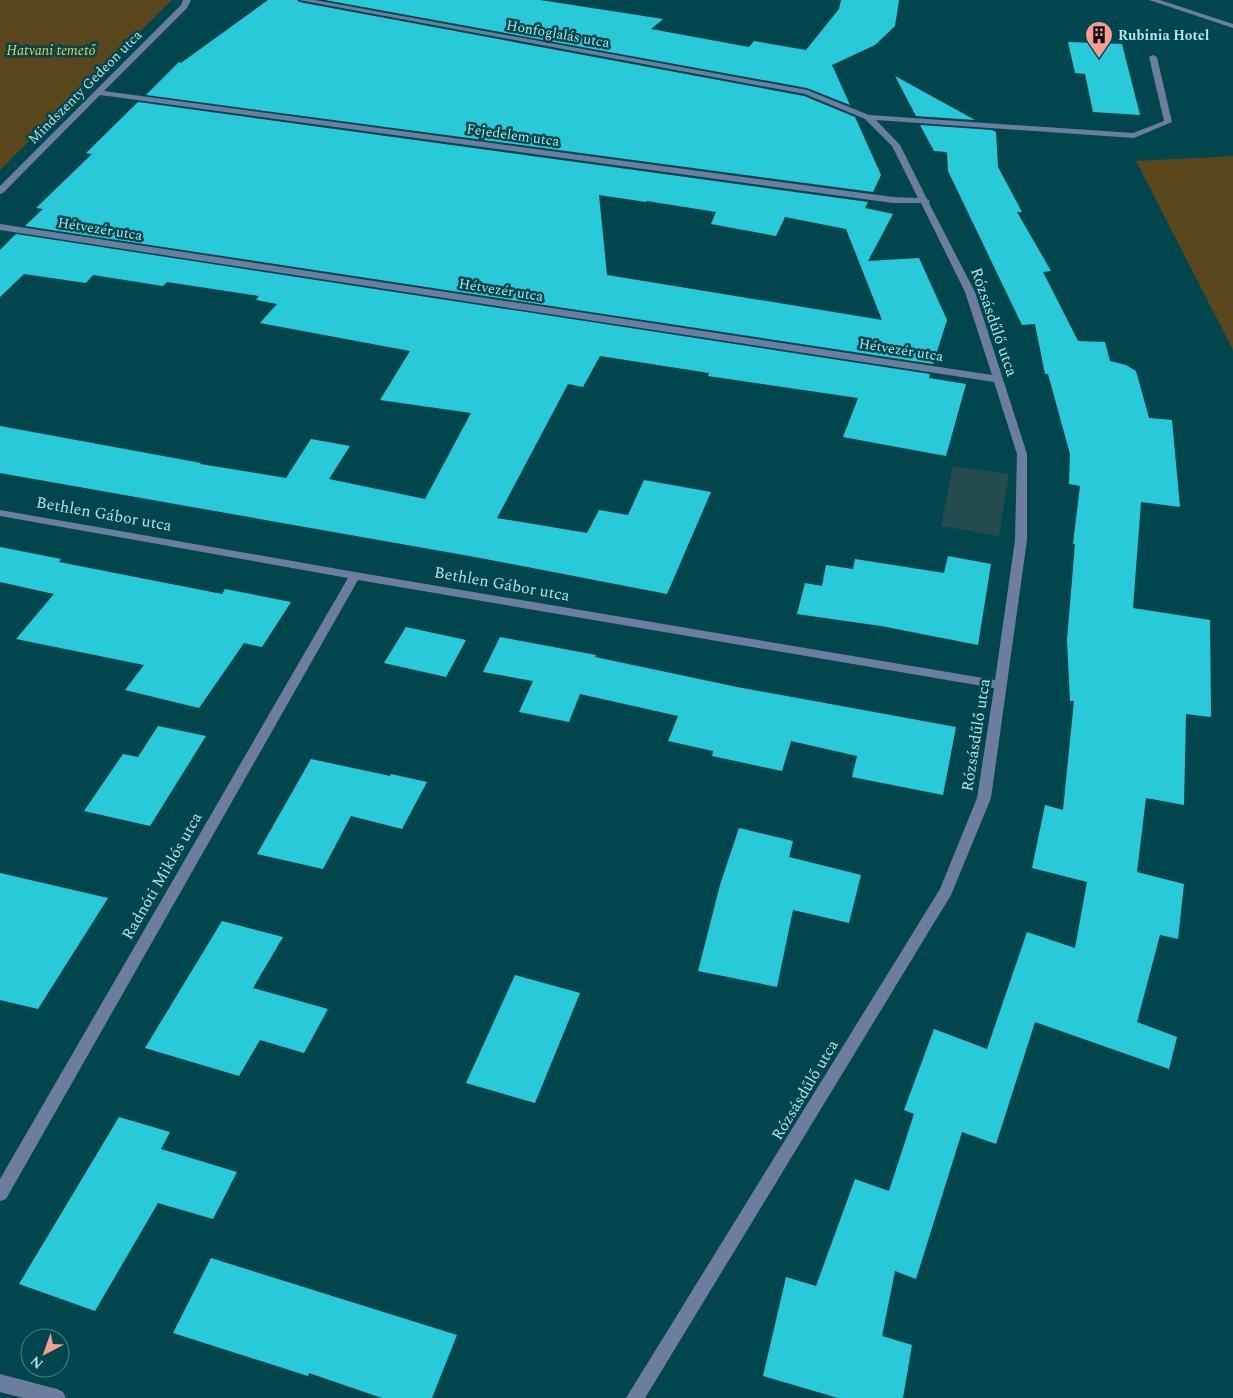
<svg xmlns="http://www.w3.org/2000/svg" width="1233" height="1398" viewBox="0 0 1233 1398" font-family="Spectral,serif">
<style>
.built{fill:#244c50}
.green{fill:#59461c}
.building{fill:#28c9d9;fill-rule:evenodd}
.lines{fill:none;stroke-linecap:round;stroke-linejoin:round}
.minor{fill:#6d7da0;fill-rule:evenodd}
.labels{text-anchor:middle;dominant-baseline:central;stroke-width:5;stroke-linejoin:round;paint-order:stroke}
.far-street-label{font-size:14px;fill:#b2e4ea;stroke:#00464c}
.far-poi-label{font-size:14px;font-weight:bold;fill:#b2e4ea;stroke:#00464c;text-anchor:start}
.far-park-label{font-size:14px;font-style:italic;fill:#ffc844;stroke:#00464c}
.street-label{font-size:16px;fill:#b2e4ea;stroke:#00464c}
</style>
<rect width="100%" height="100%" fill="#00464c"/>
<!-- built -->
<path class="built" d="M953,466L1009,474L999,536L941,526Z"/>
<!-- green -->
<path class="green" d="M0,0H172L0,170Z
M1233,156V350L1136,161Z"/>
<!-- building -->
<path class="building" d="M268,0H297L299,2L804,96L855,117L881,175L873,192L146,95L179,62L181,63Z
M325,0H540L663,19L651,29L749,47L754,41L806,50L839,9L841,0H899L895,26L875,45L832,65L850,105L807,88Z
M1068,42L1122,44L1140,115L1093,112L1085,74L1075,73Z
M895,76L975,120L916,116Z
M138,102L868,202L865,208L893,214L868,261L919,258L947,320L933,364L25,226L43,209L36,208L92,154L86,153ZM599,195L646,202L647,201L716,212L711,224L776,236L785,217L846,229L882,320L607,275Z
M920,125L992,130L996,132L998,167L1022,212H1017L1051,271L1043,272L1078,341L1105,342L1110,361L1126,365L1136,371L1149,418L1172,420L1180,507L1141,502L1133,608L1210,620L1211,717L1186,714L1184,805L1146,798L1137,872L1184,884L1178,939L1160,935L1137,1022L1177,1037L1169,1069L1035,1022L996,1144L962,1132L916,1279L895,1271L882,1336L912,1345L903,1398H838L763,1376L786,1277L816,1286L855,1179L889,1191L914,1114L904,1110L934,1029L987,1049L1027,932L1075,948L1087,882L1032,868L1045,805L1063,810L1074,701H1070L1067,640L1075,544H1073L1080,486L1069,484L1070,454L1048,374H1045L1035,324L1022,325L948,171L947,152L934,151Z
M16,234L930,374L929,378L966,384L946,456L843,437L858,398L708,376L709,373L600,356L583,387L568,384L497,518L587,533L599,510L628,515L644,480L711,492L667,594L475,557L0,473V426L201,463L200,464L286,478L311,439L350,446L329,479L425,499L471,413L380,400L410,351L260,323L277,304L256,300L259,296L167,282L163,286L93,275L86,283L24,274L0,297V250Z
M0,547L61,559L59,562L222,594L225,589L291,602L262,647L244,643L199,708L125,690L144,665L16,639L54,594L0,582Z
M948,556L991,564L978,645L881,626L797,614L805,583L822,586L826,565L853,569L855,559L944,573Z
M406,627L466,640L446,677L384,663Z
M500,637L596,655L595,657L737,687L956,727L943,795L852,777L857,756L791,741L782,771L712,756L713,751L668,741L678,716L580,694L569,722L519,712L533,681L483,672Z
M158,726L206,736L150,826L84,811L123,754L138,757Z
M311,759L390,776L391,774L427,782L402,829L351,816L323,869L257,854Z
M739,828L793,841L789,857L861,875L849,923L793,910L777,987L698,971L720,885Z
M0,873L108,898L38,1009L0,1000Z
M222,921L283,937L253,988L328,1009L304,1053L260,1040L239,1076L145,1048Z
M515,975L580,993L535,1103L466,1083Z
M119,1117L170,1132L161,1149L237,1172L213,1219L158,1203L95,1311L19,1284Z
M211,1258L457,1335L432,1398H382L309,1373L308,1376L173,1333Z"/>
<g class="lines">
<!-- minor -->
<path class="minor" d="M183,0H191L187,8L104,91L893,197L918,198L892,146L865,119L805,94L299,0H315L807,90L869,115L1133,133L1164,121L1149,57L1153,55L1157,57L1172,122L1134,138L876,120L900,145L927,199L930,201L929,203L975,292L1027,454V540L991,798L951,895L645,1398H626L940,889L977,798L994,688L358,580L6,1199L0,1201V1179L348,578L0,516V510L355,572L995,680L1015,540L1017,454L994,382L0,230V224L992,375L965,292L921,203H893L100,95L3,193L0,194V186L181,5Z
M1149,0H1160L1233,24V28Z
M0,1374L57,1389L63,1392L66,1398H23L0,1392Z"/>
</g>
<!-- icons -->
<defs>
<symbol id="building-pin" viewBox="-11 -11 22 30"><path d="M0 17L-7.5 6A9.5 9.5 0 1 1 7.5 6Z" fill="#f59c94" stroke="#00464c"/><path d="M-4-6H4V6H1V3H-1V6H-4ZM-2.5-4.3h1.7v1.8h-1.7ZM.8-4.3h1.7v1.8H.8ZM-2.5-1h1.7V.8h-1.7ZM.8-1h1.7V.8H.8Z" fill="#111"/></symbol>
</defs>
<g fill-rule="evenodd">
<use href="#building-pin" x="1083" y="19" width="32" height="43"/>
</g>
<g class="labels">
<!-- far-street labels -->
<g class="far-street-label">
<text transform="translate(558 34) rotate(10)">Honfoglalás utca</text>
<text transform="translate(85 87) rotate(-45)">Mindszenty Gedeon utca</text>
<text transform="translate(513 135) rotate(8)">Fejedelem utca</text>
<text transform="translate(100 229) rotate(9)">Hétvezér utca</text>
<text transform="translate(501 290) rotate(9)">Hétvezér utca</text>
<text transform="translate(901 350) rotate(9)">Hétvezér utca</text>
</g>
<!-- far-poi labels -->
<g class="far-poi-label">
<text x="1118" y="35">Rubinia Hotel</text>
</g>
<!-- far-park labels -->
<g class="far-park-label">
<text x="51" y="50">Hatvani temető</text>
</g>
<!-- street labels -->
<g class="street-label">
<text transform="translate(994 322) rotate(71)">Rózsásdűlő utca</text>
<text transform="translate(104 514) rotate(10)">Bethlen Gábor utca</text>
<text transform="translate(502 584) rotate(10)">Bethlen Gábor utca</text>
<text transform="translate(976 735) rotate(-81)">Rózsásdűlő utca</text>
<text transform="translate(162 876) rotate(-60)">Radnóti Miklós utca</text>
<text transform="translate(805 1090) rotate(-59)">Rózsásdűlő utca</text>
</g>
</g>
<!-- north arrow -->
<g transform="translate(45 1353) rotate(221)"><circle r="24" fill="#00464c" stroke="#47858b"/>
<path d="M0-4L9 19L0 12L-9 19Z" fill="#f59c94"/>
<text y="-8" font-size="14" font-weight="bold" text-anchor="middle" fill="#b2e4ea">N</text>
</g>
</svg>
